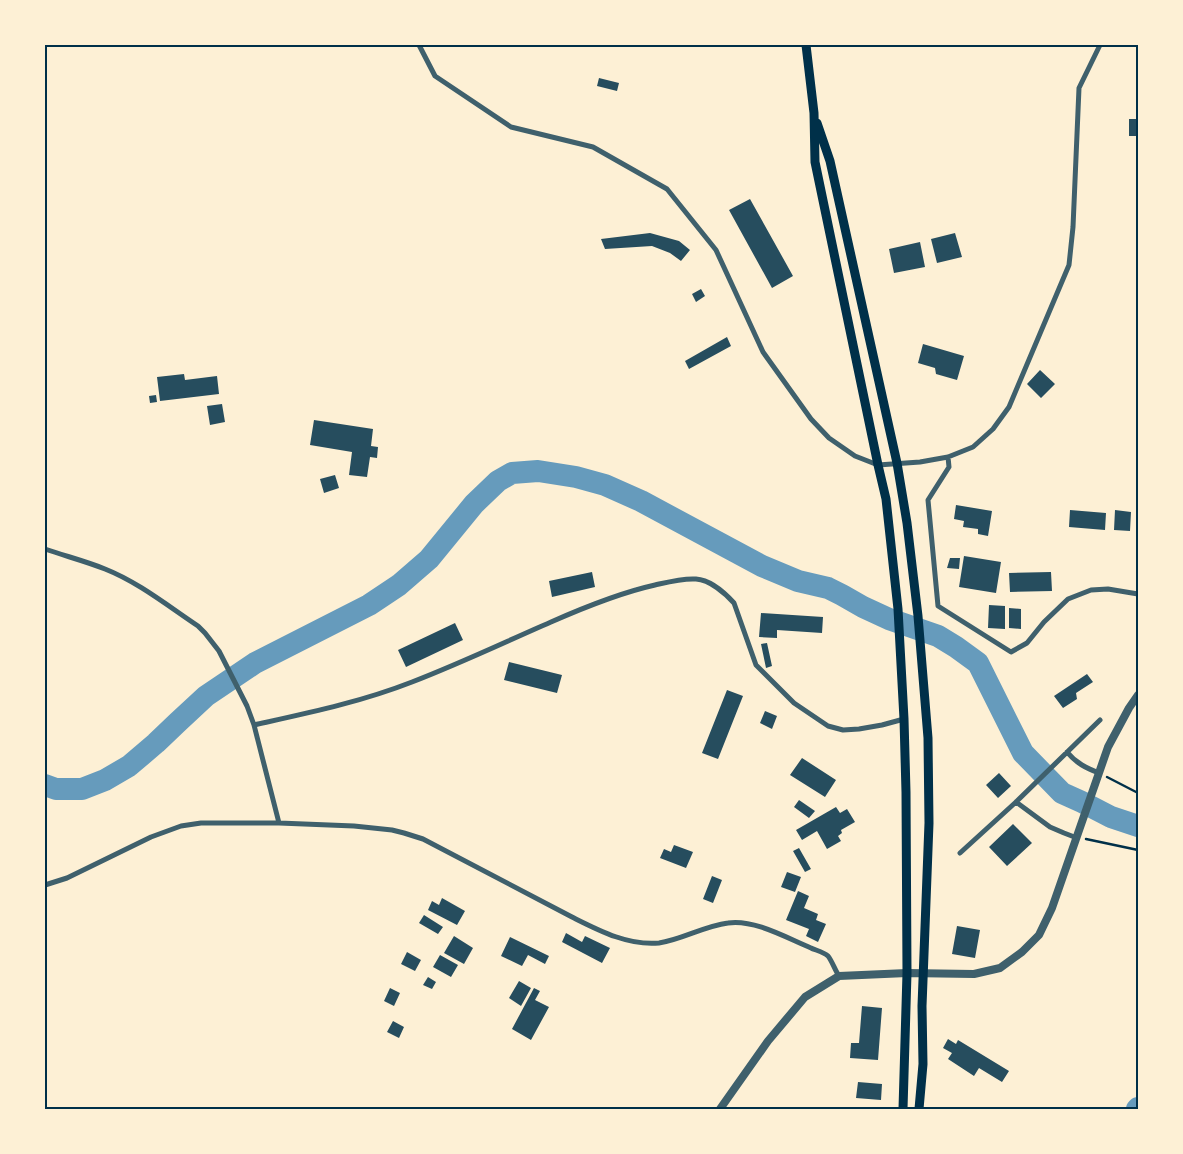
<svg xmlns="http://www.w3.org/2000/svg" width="1183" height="1154" viewBox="0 0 1183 1154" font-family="Inter,sans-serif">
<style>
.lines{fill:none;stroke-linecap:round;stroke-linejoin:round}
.river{stroke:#669bbc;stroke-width:22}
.building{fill:#264d5e}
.path{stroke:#003049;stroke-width:2.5}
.minor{stroke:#3f606c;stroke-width:5}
.tertiary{stroke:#3f606c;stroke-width:8}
.secondary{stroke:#003049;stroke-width:9}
.neatline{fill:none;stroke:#003049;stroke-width:2}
</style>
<rect width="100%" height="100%" fill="#fdf0d5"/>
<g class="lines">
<!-- river -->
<path class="river" d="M45,785L56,789H82L105,780L129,766L156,743L178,722L206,696L255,663L369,605L399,585L429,559L474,504L498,481L512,473L538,471L576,477L605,485L641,501L762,566L798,581L828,588L842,595L863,607L889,619L938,636L956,647L978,663L1023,753L1062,793L1082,802L1111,817L1138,826
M1137,1109L1138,1108"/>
</g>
<!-- building -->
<path class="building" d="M599,78L619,83L617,91L597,86Z
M1129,119H1138V136H1129Z
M750,199L793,276L772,288L729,210Z
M650,233L679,241L690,250L681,261L670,253L652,246L605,249L601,239Z
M955,233L962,257L937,263L931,239Z
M920,242L925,267L894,273L889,249Z
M701,289L705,296L696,302L692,294Z
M727,337L731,346L689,369L685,361Z
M923,344L964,356L957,380L936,374L935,368L918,363Z
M1040,370L1055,384L1041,398L1027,384Z
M184,374L185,380L217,376L219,394L160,401L157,377Z
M156,395L157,402L150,403L149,396Z
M222,404L225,422L210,425L207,406Z
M314,420L373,429L371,446L378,447L377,458L370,457L367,477L349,475L352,452L310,445Z
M335,475L339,488L324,493L320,479Z
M956,505L992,511L988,536L978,534V529L963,527L964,521L954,519Z
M1070,510L1106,513L1105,530L1069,527Z
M1115,510L1131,512L1130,531L1114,530Z
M964,556L1001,562L996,593L959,587Z
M950,558H960L959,569L947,568Z
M592,572L595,587L552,597L549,581Z
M1051,572L1052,591L1010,592L1009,573Z
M989,605L1005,606V629L988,628Z
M1009,608L1021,609V629L1009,628Z
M761,613L823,617L822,633L777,630V638L759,637Z
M455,623L463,640L406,667L398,650Z
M767,643L772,666L766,668L761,644Z
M509,662L562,675L557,693L504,680Z
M1087,674L1093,682L1076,693L1077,699L1063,708L1054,696Z
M727,690L743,696L718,759L702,753Z
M765,711L777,716L772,729L760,723Z
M802,758L836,780L825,797L790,775Z
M999,773L1011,786L998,798L986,785Z
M799,800L815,811L809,818L794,807Z
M836,807L840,813L847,809L855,822L841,830L842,833L838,836L841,841L827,849L817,831L802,840L796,830Z
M1013,824L1032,843L1007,866L989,847Z
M674,845L693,852L686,868L660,858L664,849L671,852Z
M799,848L811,869L805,872L793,851Z
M787,872L801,877L795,892L781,887Z
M712,876L722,880L713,903L703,899Z
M798,891L809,896L804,908L818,914L816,920L826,924L818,942L806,936L809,929L786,920Z
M442,898L465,911L457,925L428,910L432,901L439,905Z
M424,915L443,927L438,934L419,923Z
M957,926L980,930L975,958L952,954Z
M566,933L582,942L585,936L610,948L602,963L562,942Z
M454,936L473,948L464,964L444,953Z
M510,937L549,956L545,964L528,955L522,966L501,956Z
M407,952L421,960L415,971L401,964Z
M440,955L458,965L451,977L433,967Z
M428,977L436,982L432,989L423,985Z
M519,981L531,988L521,1006L509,998Z
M390,988L400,993L394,1006L384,1001Z
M534,988L540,991L535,1000L549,1007L531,1040L512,1029Z
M862,1006L882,1008L878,1060L850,1058L851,1043H859Z
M393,1021L404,1027L399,1038L387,1032Z
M948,1039L956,1044L958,1040L1009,1071L1002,1082L979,1068L974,1076L948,1059L952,1053L943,1048Z
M858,1082L882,1084L881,1100L856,1098Z"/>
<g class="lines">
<!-- path -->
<path class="path" d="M1107,777L1138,793
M1086,839L1138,850"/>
<!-- minor -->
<path class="minor" d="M419,45L435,76L511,127L593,147L667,189L716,250L763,352L811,419L829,438L855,456L878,465L920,462L948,457L973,447L993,429L1009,407L1069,265L1073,227L1079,88L1100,45
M948,457L949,467L928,500L938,606L1011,652L1027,643L1044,622L1068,599L1091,590L1108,589L1138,594
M45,549C65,556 85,561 105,569C138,582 168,606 198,626L205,633L219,651L247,706L254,725L279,823
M254,725C308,713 361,702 412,682C459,664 505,642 551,622C585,607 619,593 655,585C668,582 683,578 696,579C710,580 725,593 734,603L756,665L794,703L828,726L843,730L859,729L882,725L904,719
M1067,752C1076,763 1086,768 1099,773
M1016,802L1050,827L1064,833L1077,838
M960,853L1016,802L1100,720
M45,885L67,878L151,837L181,826L201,823H279L354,826L392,830L404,833L423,839L572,917C598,930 628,946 659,943C681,940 704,926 728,923C754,919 787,938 811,948C815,950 824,952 828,956C832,961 835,970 839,976"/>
<!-- tertiary -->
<path class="tertiary" d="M720,1109L768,1041L805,997L839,976L907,973L974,974L1000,968L1022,952L1039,935L1052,908L1108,747L1129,708L1138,695"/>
<!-- secondary -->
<path class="secondary" d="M806,45L814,113L815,162L878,465L886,499L898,609L904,719L906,792L907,973L903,1109
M817,123L830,161L897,463L907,523L918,616L928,738L929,823L922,1006L923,1064L919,1109"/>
</g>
<!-- border -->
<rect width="1183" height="1154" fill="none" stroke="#fdf0d5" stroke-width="92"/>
<rect x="46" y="46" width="1091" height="1062" class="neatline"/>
</svg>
